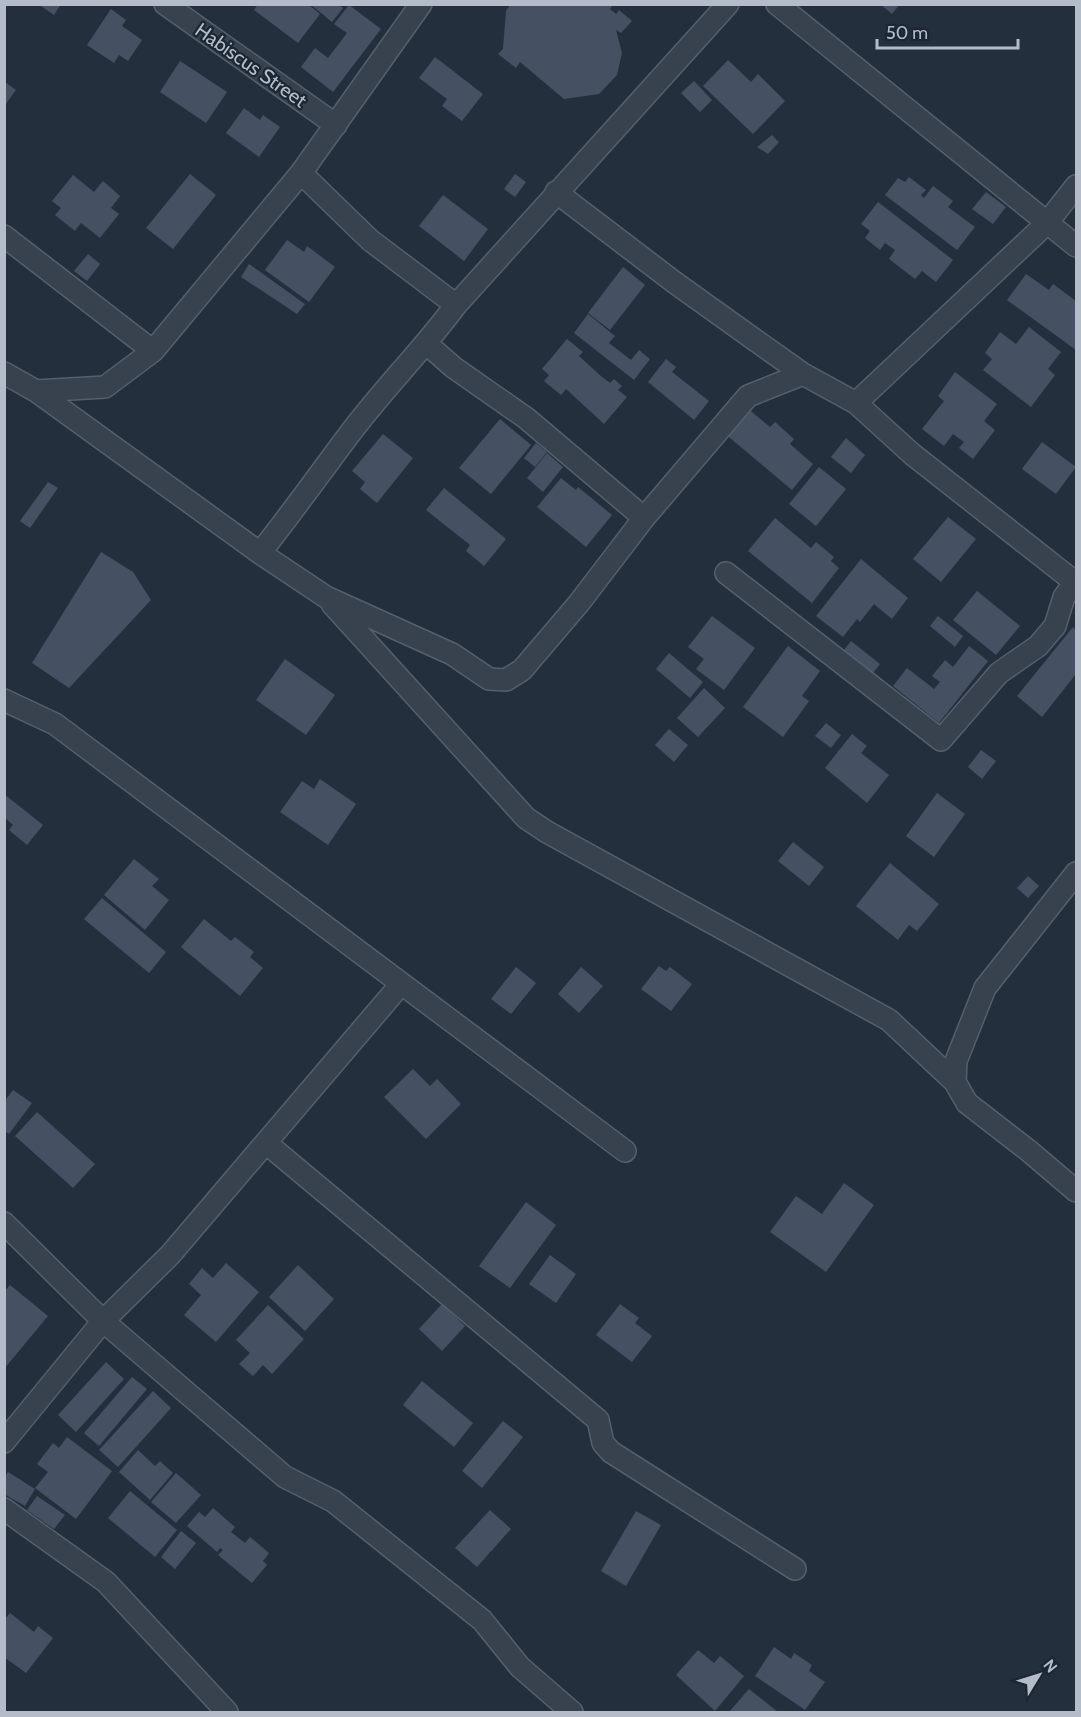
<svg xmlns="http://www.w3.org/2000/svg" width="1081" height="1717" viewBox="0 0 1081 1717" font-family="Cabin,sans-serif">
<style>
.building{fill:#455162}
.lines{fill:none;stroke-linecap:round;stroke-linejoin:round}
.minor-casing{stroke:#565f6c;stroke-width:24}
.minor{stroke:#38414e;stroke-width:21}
.labels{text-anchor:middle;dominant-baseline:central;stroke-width:4.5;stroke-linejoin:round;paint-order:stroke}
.street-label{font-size:20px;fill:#b4bcc9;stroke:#1d2633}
</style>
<rect width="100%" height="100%" fill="#242f3e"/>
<!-- building -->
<path class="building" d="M38,4H61L54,15Z
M258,4H308L320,14L298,43L254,10Z
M310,4H338L343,8L332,22Z
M511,4H613L610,9L616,14L619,10L632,21L621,33L616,30L622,53L617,75L599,94L564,99L520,62L516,68L498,54L503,49L506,11Z
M880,4H900L892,14Z
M349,5L381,29L333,92L301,67L315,48L328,58L347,33L334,24Z
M111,9L126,20L122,26L142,40L128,61L119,55L114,63L87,45Z
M435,57L483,94L462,121L442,106L447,99L419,78Z
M728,60L751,82L758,74L785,101L753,134L703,86Z
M180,61L227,92L206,123L160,92Z
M694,81L712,100L700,112L681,93Z
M5,82L16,90L5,105Z
M244,108L260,120L263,115L280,127L259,157L226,133Z
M772,135L779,142L768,154L757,147Z
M190,174L216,195L173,249L146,228Z
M515,174L526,182L515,197L504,189Z
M73,175L94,192L103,181L120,196L111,208L119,214L100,238L81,223L75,231L55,215L61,208L52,201Z
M909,177L926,190L921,195L924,198L933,186L953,201L948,207L975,227L957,250L885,195L898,178L905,182Z
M986,192L1006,207L993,224L972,209Z
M443,195L488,229L464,261L419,226Z
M878,202L953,260L936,282L922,271L915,279L889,259L895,250L885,243L880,250L865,238L870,231L861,224Z
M287,240L304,252L307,246L335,267L309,302L265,270Z
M88,254L100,264L87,281L74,271Z
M249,264L305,304L297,314L241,277Z
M623,267L645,285L610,330L588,313Z
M1026,274L1049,290L1053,284L1076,301V350L1007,300Z
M588,314L615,336L609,343L631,360L639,350L650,359L634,380L574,333Z
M1029,327L1061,352L1048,369L1055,375L1031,407L983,370L992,359L985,353L1000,332L1016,344Z
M567,339L583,352L579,356L602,377L610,383L614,379L622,386L618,390L627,397L604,424L566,389L561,395L544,381L549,375L542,369Z
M666,359L676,367L672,372L709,401L694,420L648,382Z
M955,372L997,404L984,421L995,430L973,459L959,448L964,442L953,434L944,446L922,429L944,401L938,396Z
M746,407L770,427L775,422L794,439L790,444L813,464L792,490L724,433Z
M500,419L531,445L491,494L459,468Z
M383,434L413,458L377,503L360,489L365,482L352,471Z
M846,438L865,455L851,473L831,457Z
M1042,442L1076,467L1056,494L1022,469Z
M536,443L547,452L535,467L524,458Z
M547,453L563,467L543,492L527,478Z
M819,467L846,489L816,526L789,504Z
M561,478L576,490L578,487L612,515L586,547L537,507Z
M48,482L58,488L30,528L20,521Z
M444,488L506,539L484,566L466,551L470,545L426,510Z
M948,517L976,539L941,582L913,559Z
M775,518L811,548L816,542L834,557L831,561L839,568L812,603L748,551Z
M101,552L133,572L151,600L69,688L32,663Z
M861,559L908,598L892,619L874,604L860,622L857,619L843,637L816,616Z
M977,591L1020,626L996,655L953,620Z
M712,616L755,648L724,690L696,669L704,659L688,647Z
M938,616L963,636L955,647L930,626Z
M1073,627L1076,631V674L1042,717L1017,696Z
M851,641L880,664L873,673L844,650Z
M788,646L820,671L802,696L809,701L783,737L743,707Z
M969,646L988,661L939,723L893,686L907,668L934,689L940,682L932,676L945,660L953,667Z
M669,653L703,682L690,698L656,669Z
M285,659L335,695L306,735L256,700Z
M704,688L725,708L698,737L677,718Z
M826,723L841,735L831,748L815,736Z
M669,729L688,745L674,762L655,745Z
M852,734L867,746L861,753L889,775L867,803L825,768Z
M981,750L996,761L982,779L968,767Z
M320,779L356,804L328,845L280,812L302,781L314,789Z
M937,793L965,814L934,857L906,836Z
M4,794L43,825L27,845L9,830L13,825L4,817Z
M793,842L824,867L809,886L778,861Z
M134,859L159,879L152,886L169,900L145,930L104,895Z
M890,863L939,904L917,931L909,925L898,940L856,906Z
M1028,876L1039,886L1028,898L1017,888Z
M102,898L166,952L149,973L84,919Z
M204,919L231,941L235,937L254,952L250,957L263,968L240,996L181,947Z
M659,966L666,971L670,967L692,984L671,1011L641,989Z
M516,967L536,983L511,1014L491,999Z
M581,967L603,986L579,1013L558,994Z
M413,1069L430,1086L437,1079L461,1104L426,1139L384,1097Z
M13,1090L32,1103L9,1134L4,1131V1102Z
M37,1112L95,1164L73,1188L15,1136Z
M844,1183L874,1205L826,1272L770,1232L796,1196L822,1214Z
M526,1202L556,1225L510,1288L479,1266Z
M550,1255L576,1274L556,1303L529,1284Z
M226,1263L259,1292L216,1342L184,1315L201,1295L189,1284L202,1268L213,1278Z
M298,1265L334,1299L305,1331L269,1297Z
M10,1285L48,1316L4,1369V1292Z
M442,1304L465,1326L442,1351L419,1329Z
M620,1304L639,1318L635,1323L652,1336L632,1362L596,1335Z
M268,1305L304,1339L272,1374L263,1365L253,1376L239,1364L250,1353L236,1340Z
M106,1362L124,1379L76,1432L58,1415Z
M132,1377L147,1389L99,1446L84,1433Z
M422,1381L473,1423L454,1447L403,1405Z
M153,1391L171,1408L118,1467L99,1450Z
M503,1421L523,1437L482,1488L462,1471Z
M67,1437L112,1471L76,1519L35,1488L48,1472L37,1464L53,1443L59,1448Z
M138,1450L155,1466L160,1461L173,1473L150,1500L119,1472Z
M8,1472L35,1489L25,1506L4,1494V1478Z
M176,1473L201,1495L176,1523L151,1502Z
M130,1491L177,1530L155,1557L108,1518Z
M37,1496L65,1515L54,1529L27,1510Z
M213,1508L235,1527L231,1532L245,1543L250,1537L269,1553L263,1561L267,1565L252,1583L218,1555L223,1550L220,1548L217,1552L187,1526L199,1512L205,1517Z
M490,1510L511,1529L477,1567L455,1548Z
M636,1511L661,1525L626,1586L601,1571Z
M181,1531L196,1543L175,1569L161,1557Z
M10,1613L34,1632L38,1626L53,1638L26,1673L4,1657V1620Z
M774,1647L791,1659L794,1653L812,1665L809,1671L825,1682L805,1710L755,1676Z
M698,1650L714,1663L720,1656L744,1676L715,1711L676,1675Z
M749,1689L778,1712H729Z"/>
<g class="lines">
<defs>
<path id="minor" d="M165,4L336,125
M777,4L1076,246
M301,173L370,240L456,305
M556,192L674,282L755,340L803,374L856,403L912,454L1076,583
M4,236L153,351
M427,344L453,367L526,418L644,518
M4,373L36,391L260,553L326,597L452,654L489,679L506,680L522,670L579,603L644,518L748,396L803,374
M36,391L105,387L153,351L301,173L421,4
M856,403L1047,223L1076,186
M260,553C291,514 318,476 348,436C382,390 422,351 456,305L728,4
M726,573L941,740L999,673L1038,646L1055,626L1064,597L1075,582
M332,604L526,818L547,832L889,1020L955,1082
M4,700L55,724L625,1151
M1076,873L985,988L956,1061L955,1082L967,1103L1029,1151L1076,1191
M266,1143L598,1420L603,1443L611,1452L795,1569
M4,1223L103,1321L285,1477L333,1501L482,1620L520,1667L572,1712
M4,1442L103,1321L170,1255L401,984
M4,1509L106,1582L227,1712"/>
</defs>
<!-- minor casing -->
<use href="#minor" class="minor-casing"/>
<!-- minor -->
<use href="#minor" class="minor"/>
</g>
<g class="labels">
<!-- street labels -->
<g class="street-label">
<text transform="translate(251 65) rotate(35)">Habiscus Street</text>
</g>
</g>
<!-- border -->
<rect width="1081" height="1717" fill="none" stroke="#b4bcc9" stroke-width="12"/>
<!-- north arrow -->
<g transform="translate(1039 1675) rotate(52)" stroke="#1d2633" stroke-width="4.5" paint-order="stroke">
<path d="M0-4.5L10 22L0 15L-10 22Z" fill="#b4bcc9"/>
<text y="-9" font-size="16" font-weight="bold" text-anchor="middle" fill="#b4bcc9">N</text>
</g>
<!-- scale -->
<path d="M877 39v9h141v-9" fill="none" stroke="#b4bcc9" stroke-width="3"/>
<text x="886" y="39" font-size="18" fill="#b4bcc9" stroke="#1d2633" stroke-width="4.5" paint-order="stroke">50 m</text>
</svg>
